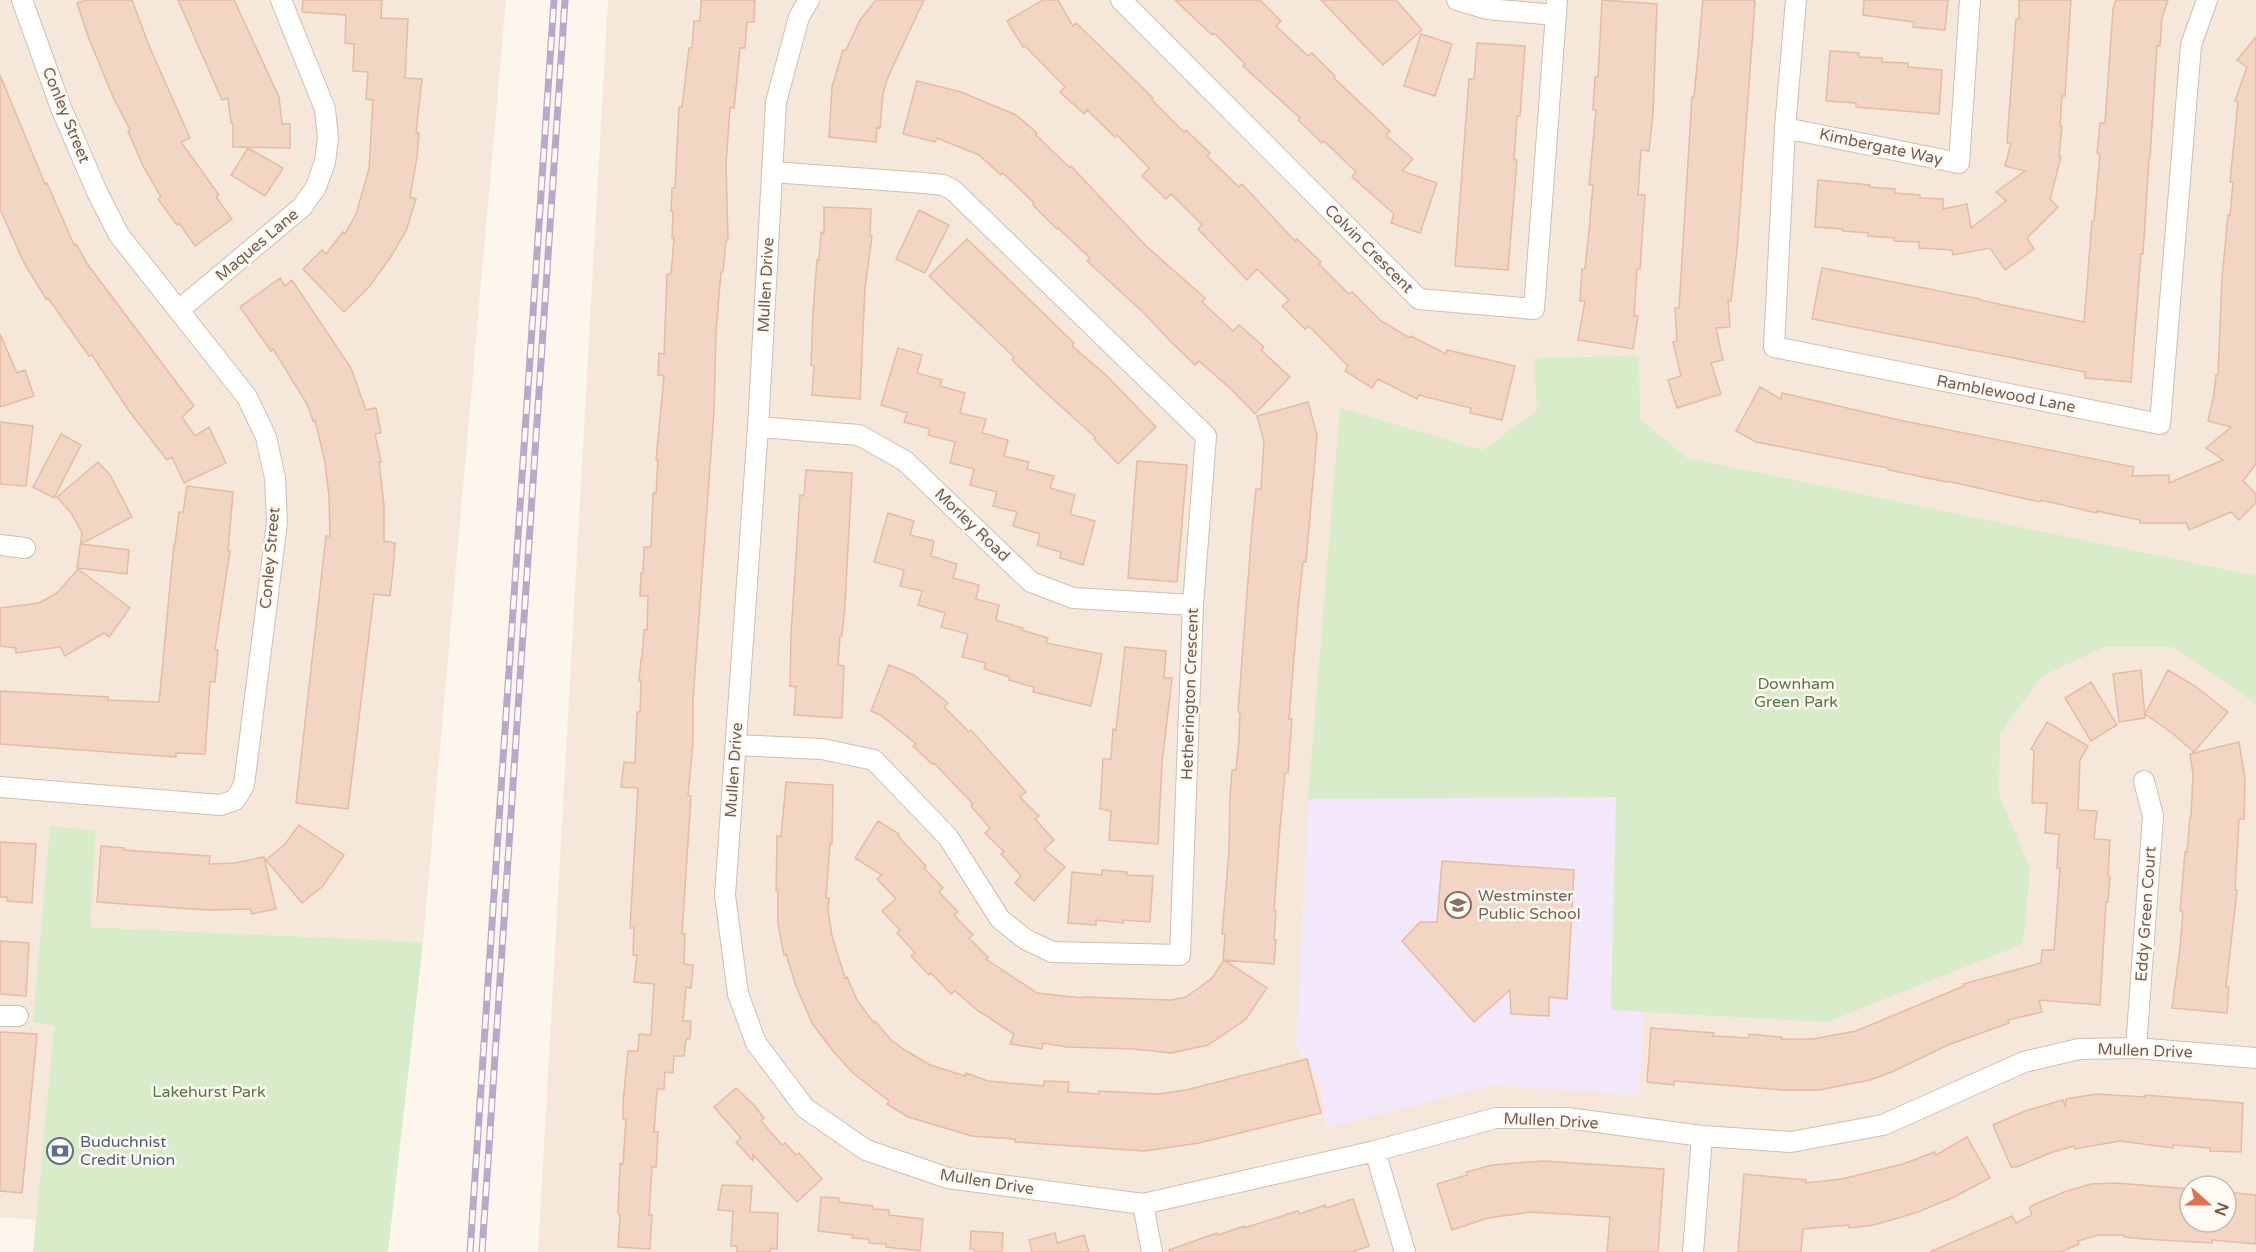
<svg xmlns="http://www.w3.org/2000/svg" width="2256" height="1252" viewBox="0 0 2256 1252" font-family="'Varela Round',sans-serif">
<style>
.residential{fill:#f5e8da;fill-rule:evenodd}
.education{fill:#f3e8fa}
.green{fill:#d8ecc9}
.building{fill:#f3d5c3;stroke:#e6bba3;stroke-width:1.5}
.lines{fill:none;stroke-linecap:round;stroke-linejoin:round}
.minor-casing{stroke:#d1beb0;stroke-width:22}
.minor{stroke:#fff;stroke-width:20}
.rail-casing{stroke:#b9a8c9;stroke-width:7}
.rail{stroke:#fffaf3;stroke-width:4.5;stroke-dasharray:14;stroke-linecap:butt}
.labels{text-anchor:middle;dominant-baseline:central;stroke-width:5;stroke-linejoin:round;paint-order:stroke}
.street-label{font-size:16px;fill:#7a5c4d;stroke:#fffaf3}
.park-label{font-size:16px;fill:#537a41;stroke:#fffaf3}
.education-label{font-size:16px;fill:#785e54;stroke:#fffaf3;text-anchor:start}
.service-label{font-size:16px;fill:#4e5e75;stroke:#fffaf3;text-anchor:start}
</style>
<rect width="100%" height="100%" fill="#fdf6ec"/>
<!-- residential -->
<path class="residential" d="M0,0H506L423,942L89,927L96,832L33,1021L54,1026L36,1220L0,1217Z
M608,0H2256V1252H538ZM2190,1186H2226V1222H2190Z"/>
<!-- education -->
<path class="education" d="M1616,796L1611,1009L1644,1012L1639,1096L1494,1085L1326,1128L1319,1079L1296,1048L1308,799Z"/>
<!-- green -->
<path class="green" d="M1639,356L1640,419L1687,458L2256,576V704L2173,647H2104L2040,677L2000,735L1999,795L2030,868L2023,944L1827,1022L1611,1010L1616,797L1308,799L1340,408L1482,450L1537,411L1534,358Z
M50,826L96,831L90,927L423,942L388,1252H33L54,1026L33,1022Z"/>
<!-- building -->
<path class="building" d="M86,0H132L150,48L190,138L181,142L219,195L216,197L232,219L195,246L179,223L177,225L158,199L161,197L143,166L128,131L130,130L113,97L89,39L77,3Z
M178,0H234L279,97L282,124H290V148L233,147V123H231L228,98L222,100Z
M303,0H382L381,18L408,19L405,78L422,79L416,133H419L417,157L410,197L416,199L406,231L390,258L369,287L344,312L303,269L322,250L326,254L343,232L345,234L356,214L369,169L373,100L366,99L368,72L353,71L354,44L345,43L346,15L302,12Z
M701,0H755L754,22H747L745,48H740L734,108L730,107L726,164L728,240H726L723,272H721L716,331L714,411L693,700V742L688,795L691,796L682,934H685L684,964L693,965L691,988L686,987L683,1021H691L690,1039H686L684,1056H674L673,1073L665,1072L664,1089H657L654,1132H658L656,1167H652L649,1215H652L650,1249L618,1247L620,1215L618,1214L620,1163L623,1164L626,1119H623V1103L628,1051H638L639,1034L651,1035L654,984L634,982L637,955H633L634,928H630L638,788L621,787L624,762L635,763L637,712H640L641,681H639L641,659H642L644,630H647L648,596H640L641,573H643L644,547H651L653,493H656L658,460H656L664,376L658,375L659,353L664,354L667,274H671L674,238H672L673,211H671L672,188H675L679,107H682L689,48H692L694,21H700Z
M876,0H924L888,77L883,93L880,128L877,127L876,142L829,137L832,87L843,50H846L860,20Z
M1043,0H1058L1073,26L1076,23L1102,48L1153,98L1152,100L1184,132L1186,130L1210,153L1207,156L1239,187L1242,184L1295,241L1297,239L1321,262L1319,264L1349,294L1352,292L1381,321L1410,338L1411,336L1446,354L1447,350L1515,366L1502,420L1470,413L1471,408L1419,395L1417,399L1378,379L1372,388L1345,371L1348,366L1309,326L1305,329L1282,306L1289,300L1257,269L1247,280L1198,229L1202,225L1171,194L1166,199L1142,176L1149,168L1117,135L1115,137L1087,110L1084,114L1060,92L1065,87L1025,46L1023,47L1007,21Z
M1175,0H1260L1281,21L1276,26L1308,56L1312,53L1335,76L1334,78L1390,131L1386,135L1413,159L1402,171L1437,183L1420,233L1391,223L1394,214L1352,177L1356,172L1324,141L1322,143L1298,120L1300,118L1243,66L1245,64L1214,33L1212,35Z
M1321,0H1396L1422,30L1383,65Z
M1602,0L1657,4L1653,114L1649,151L1641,150L1638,195H1645L1640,269H1637L1634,316H1638L1633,349L1578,340L1585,301H1580L1582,269H1585L1589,231L1593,185H1589L1596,110H1593L1595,77H1598Z
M1703,0H1754L1755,2L1737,250L1731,301L1728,300L1730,327L1716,328L1723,360L1711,363L1721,394L1677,408L1668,380L1681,376L1673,342L1677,341L1675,308H1679L1692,97H1694Z
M1864,0H1948L1945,30L1913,27L1914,22L1863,15Z
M2019,0H2071L2065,96H2062L2060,126H2062L2059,156L2061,157L2050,199L2058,207L2027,238L2034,249L2005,270L1990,248L1953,255L1952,250L1919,248V242L1894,241V238L1868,236V233L1843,231V229L1815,227L1818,180L1870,185V187L1895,189V193L1920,195V198L1943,199V209L1967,204L1971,228L2006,201L1996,192L2025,171L2005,166L2011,143H2007L2016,19H2019Z
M2116,0H2168L2162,18L2160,46H2157L2150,158H2149L2143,254H2141L2131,382L2085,378V372L1812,319L1822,268L1980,299V300L2084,322L2092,221H2094L2098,175L2100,154L2097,153L2100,123H2105L2113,9Z
M1421,34L1452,44L1435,96L1404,86Z
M2256,37V464L2243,481L2256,494V503L2239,520L2231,512L2189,530L2186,523H2140V520L2097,511V513L2041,500L2040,502L1947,481V482L1888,470V468L1756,442L1736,431L1760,387L1781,399L1782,393L1899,420L2134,467L2132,476L2169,475V483L2223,460L2206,448L2231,427L2208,421L2214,394L2216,375H2218L2222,278L2228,215L2230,216L2233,182H2230L2238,102L2235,101L2247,67L2237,60Z
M1477,43L1525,46L1520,116H1517L1514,160H1517L1508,270L1455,266L1469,79H1474Z
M1830,51L1859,53V57L1882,58V62L1908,63V67L1942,70L1939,114L1856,107V103L1826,101Z
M0,75L45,184L47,183L74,245L76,244L88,265L194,406L182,417L195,436L209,427L226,463L184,483L172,457L167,460L129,411L92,355L89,356L48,298L46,299L24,263L0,209Z
M917,81L961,92L1016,115L1037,133L1036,135L1070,168L1071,166L1146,246L1205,298L1202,302L1233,331L1239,325L1264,347L1261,350L1290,377L1255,414L1232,390L1199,361L1195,365L1171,342L1144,313L1087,261L1090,258L1058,228L1057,229L1033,205L1034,203L1003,173L1001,175L979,155L937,138L935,142L903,134Z
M248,148L283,168L265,196L231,175Z
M824,207L871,209L870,236H872L865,288L860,399L812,395L814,366L811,365L813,313L817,260H819L821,232L824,233Z
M919,210L949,225L925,273L896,259Z
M967,239L1074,343L1072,346L1105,374L1156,427L1118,464L1094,439L1096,438L1043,390L1012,360L1014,357L929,276Z
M280,278L285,286L292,280L351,368L366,410L376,408L381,433L375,434L381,462H379L384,505V541L395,543L393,570L390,596L374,594L348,809L296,803L326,536H330L329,497L325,462L315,420L313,421L307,404L273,349L271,351L240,307Z
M0,334L17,373L25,370L34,396L0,407Z
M898,348L922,355L917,373L942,380L940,386L965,393L960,413L986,419L982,433L1008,440L1004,456L1029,462L1027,469L1054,476L1050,488L1075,495L1070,514L1095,521L1083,565L1060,558L1061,552L1037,545L1040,534L1013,526L1017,512L993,506L997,492L970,485L974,469L950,463L955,442L928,435L930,429L904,422L907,413L881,405Z
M1308,402L1317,435L1306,562H1303L1298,609L1289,719H1292L1288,773H1285L1280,828L1274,911H1276L1274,940H1276L1274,964L1223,960L1225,934H1222L1229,851L1230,797L1232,770H1236L1239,739L1240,712H1238L1252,528L1256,489H1261L1264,441L1257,416Z
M0,422L33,426L26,486L0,484Z
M61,434L81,445L54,498L33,487Z
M1137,461L1187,465L1177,582L1128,578Z
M98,462L110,475L132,517L81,544L129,550L127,574L77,568L82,533L71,513L57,497Z
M806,470L852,473L845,605L842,636H840L838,665L844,666L842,718L794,715L796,687L790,686L791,634L800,495L804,496Z
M187,486L233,492L228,551H230L215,650H218L215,682H210L205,754L176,753V757L0,744V691L108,697V700L159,702L174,544H175L179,512H183Z
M888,513L914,521L910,535L934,541L931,556L957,564L953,578L979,585L976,599L999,605L996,620L1023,628L1022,630L1048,638L1046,643L1102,654L1091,706L1033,692L1034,687L1009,680L1010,677L984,669L986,663L962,657L968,634L941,627L945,613L918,605L922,591L900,586L904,570L874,562Z
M78,569L130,608L109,637L104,633L65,656L60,647L16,653V648L0,646V608L39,603L57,593Z
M1125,647L1166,651L1164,678H1172L1162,763L1158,844L1109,840L1111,811L1100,809L1103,759H1111L1113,729L1116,730Z
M889,665L914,675L948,703L944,707L969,732L971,730L1026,792L1020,797L1039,816L1035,819L1054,840L1044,849L1065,867L1034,901L1015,883L1021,876L1001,854L1004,852L985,833L990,828L971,806L973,804L934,763L932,764L913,746L916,744L882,716L871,711Z
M2141,670L2145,718L2119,722L2113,674Z
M2168,670L2195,686L2228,712L2194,752L2172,733L2145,714Z
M2091,682L2117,725L2091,741L2065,698Z
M2047,722L2088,746L2080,760L2078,810L2097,811L2094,839L2110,840L2108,876L2110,877L2108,902H2106L2100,1005L2039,1000L2042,1012L2008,1020L2009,1023L1948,1045L1894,1071L1870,1080L1819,1090H1783L1674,1081V1085L1647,1082L1651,1028L1714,1033L1713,1036L1749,1038V1034L1781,1037V1039H1813L1856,1031L1964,986L1963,984L2041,963L2042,950H2054L2060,868H2057L2059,834L2045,833L2047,803H2032L2034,751L2031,749Z
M2239,742L2245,779L2244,819H2239L2235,890H2237L2226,987H2229L2227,1013L2172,1008L2180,948L2183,912L2180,911L2185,852H2187L2190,817H2191L2193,774L2190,754Z
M786,782L833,785L832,844L830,843L826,898H829L828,910L832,936L845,978L847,977L857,1000L874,1023L875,1021L891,1040L905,1050L930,1065L965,1076L966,1073L988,1081L1044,1086V1081L1069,1082L1068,1092L1099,1094V1091L1158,1094L1186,1090L1307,1059L1321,1113L1199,1143L1144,1151L1015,1142V1139L972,1136L908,1117L887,1104L889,1101L853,1073L833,1051L812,1023L796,986L786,954L784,955L778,924V890H776L777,836L781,837Z
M878,821L899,834L898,836L926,866L924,868L943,888L939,892L958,912L954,915L973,935L969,938L988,957L986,959L1037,993L1082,998V997L1171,1000L1186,997L1212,978L1224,960L1267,988L1245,1020L1208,1045L1171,1053L1134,1049L1067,1047L1043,1043L1042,1049L1010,1044L1014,1034L977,1010L955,991L951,994L931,973L929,975L911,956L915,953L897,933L900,930L882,911L896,899L877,879L882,875L855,858Z
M299,825L344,855L323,886L302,903L266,860L285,844Z
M0,842L36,844L32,903L7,901V897H0Z
M101,846L124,848V850L210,856L209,864L235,863L264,857L276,909L252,914L250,909L207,910L97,902Z
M1442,861L1574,870L1567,999L1549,997V1016L1511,1014L1510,990L1474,1022L1402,941L1420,922H1437Z
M1102,870L1127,872V875L1153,876L1150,922L1123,920V923L1096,920V925L1068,923L1072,872L1102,875Z
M0,941L29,943L26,996L0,994Z
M0,1032L37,1034L22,1193L0,1191Z
M736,1088L754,1105L764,1118L761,1121L782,1145L785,1143L796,1155L799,1153L822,1179L797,1202L753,1155V1161L736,1142L741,1138L714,1107Z
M2097,1094L2145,1097V1095L2243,1103L2241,1152L2210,1151V1148L2173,1145V1148L2120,1141L2075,1149L2074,1146L2050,1153L2017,1167H2011L1993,1125L2025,1111L2063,1100L2065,1107L2066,1099Z
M1967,1137L1990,1178L1952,1198L1918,1212L1874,1225L1849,1228V1225L1803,1229L1801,1252H1738L1744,1174L1806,1180V1183L1842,1179L1903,1164L1935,1152L1936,1155Z
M1543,1161L1664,1169L1658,1252H1607L1610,1217L1531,1212L1488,1218L1452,1230L1437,1184L1467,1175L1466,1172L1492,1165Z
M2116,1183L2190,1189V1222H2226V1192L2256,1195V1244L2212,1240V1243L2144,1239L2124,1237V1235H2098L2078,1241L2079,1244L2061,1252H1930L2012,1216L2016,1223L2032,1215L2029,1208L2033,1205L2064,1192L2091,1184Z
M722,1185L752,1186L750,1212L778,1213L777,1249L771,1248L770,1252H737V1246H731L733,1211L718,1210Z
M821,1197L839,1198V1202L873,1206V1209L889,1210V1215L923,1219L920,1251L886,1247V1244L869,1243V1239L852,1238L853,1235L818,1231Z
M1353,1199L1369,1246L1352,1252H1170L1169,1250L1217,1233L1218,1235L1244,1226V1228L1298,1211L1300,1214L1325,1205L1326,1208Z
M971,1231L1003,1233L1002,1252H974V1249H970Z
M1055,1233L1057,1243L1084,1235L1089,1252H1032L1029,1240Z"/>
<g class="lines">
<defs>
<path id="minor" d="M809,0L799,17L776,102L758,427L725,895L738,994L756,1043L805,1108L866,1150L948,1178L1143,1204L1375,1151L1496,1118H1567L1702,1136L1791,1142L1883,1125L2024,1062L2079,1049L2136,1048L2256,1058
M1121,0L1419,299L1534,309L1557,0
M1457,0L1487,9L1556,15
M1796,0L1785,128L1774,347L2160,424L2191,45L2207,0
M1785,128L1959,163L1970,0
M179,310L302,207L316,187L325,162L328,138L325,109L281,0
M758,427L859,435L905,461L1031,582L1073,598L1193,605
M0,545L25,548
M736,745L822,749L874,760L948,837L1000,919L1025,939L1052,952L1180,955L1193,605L1206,436L953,190L943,185L924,183L772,172
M0,787L220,805L235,800L244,785L277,522L275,478L266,437L247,397L119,235L97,192L61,108L22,0
M0,1016H18
M2136,1048L2153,816L2144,781
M1375,1151L1405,1252
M1143,1204L1152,1252
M1693,1252L1702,1136"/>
</defs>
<!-- minor casing -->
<use href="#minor" class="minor-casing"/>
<!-- minor -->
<use href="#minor" class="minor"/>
<defs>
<path id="rail" d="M470,1252L554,0
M482,1252L565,0"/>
</defs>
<!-- rail casing -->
<use href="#rail" class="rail-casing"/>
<!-- rail -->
<use href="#rail" class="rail"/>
</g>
<!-- icons -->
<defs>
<symbol id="school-ring" viewBox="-11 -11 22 22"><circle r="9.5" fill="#fffaf3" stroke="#8d6e63" stroke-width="1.5"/><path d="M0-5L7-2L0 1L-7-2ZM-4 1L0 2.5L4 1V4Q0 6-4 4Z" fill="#8d6e63"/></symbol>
<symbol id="bank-ring" viewBox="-11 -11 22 22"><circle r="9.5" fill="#fffaf3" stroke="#5c6f8a" stroke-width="1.5"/><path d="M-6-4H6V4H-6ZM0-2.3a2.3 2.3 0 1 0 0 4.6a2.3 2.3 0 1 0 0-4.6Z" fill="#5c6f8a"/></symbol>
</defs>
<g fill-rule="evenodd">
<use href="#school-ring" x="1443" y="890" width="30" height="30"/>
<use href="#bank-ring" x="45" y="1136" width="30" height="30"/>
</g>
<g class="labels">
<!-- street labels -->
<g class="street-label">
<text transform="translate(66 115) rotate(68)">Conley Street</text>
<text transform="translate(1881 147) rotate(12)">Kimbergate Way</text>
<text transform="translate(257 245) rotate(-40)">Maques Lane</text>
<text transform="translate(1369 249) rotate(45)">Colvin Crescent</text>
<text transform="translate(766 285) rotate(-87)">Mullen Drive</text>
<text transform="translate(2006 394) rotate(11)">Ramblewood Lane</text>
<text transform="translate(972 525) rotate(44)">Morley Road</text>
<text transform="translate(270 558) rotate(-85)">Conley Street</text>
<text transform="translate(1190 694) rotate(-88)">Hetherington Crescent</text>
<text transform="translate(734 770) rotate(-86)">Mullen Drive</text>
<text transform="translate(2146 914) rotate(-86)">Eddy Green Court</text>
<text transform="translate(2145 1051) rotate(2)">Mullen Drive</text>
<text transform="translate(1551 1121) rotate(3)">Mullen Drive</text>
<text transform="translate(987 1182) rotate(9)">Mullen Drive</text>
</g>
<!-- park labels -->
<g class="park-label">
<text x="1796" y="684">Downham<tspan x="1796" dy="18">Green Park</tspan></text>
<text x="209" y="1092">Lakehurst Park</text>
</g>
<!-- education labels -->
<g class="education-label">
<text x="1478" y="896">Westminster<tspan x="1478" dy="18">Public School</tspan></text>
</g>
<!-- service labels -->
<g class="service-label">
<text x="80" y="1142">Buduchnist<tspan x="80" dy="18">Credit Union</tspan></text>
</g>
</g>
<!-- north arrow -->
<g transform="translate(2208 1204) rotate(111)"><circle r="28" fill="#fffaf3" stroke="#cabbb1" stroke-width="1.5"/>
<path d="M0-4.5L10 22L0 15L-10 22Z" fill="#e76f51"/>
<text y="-9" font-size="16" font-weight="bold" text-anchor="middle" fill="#7a5c4d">N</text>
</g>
</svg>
